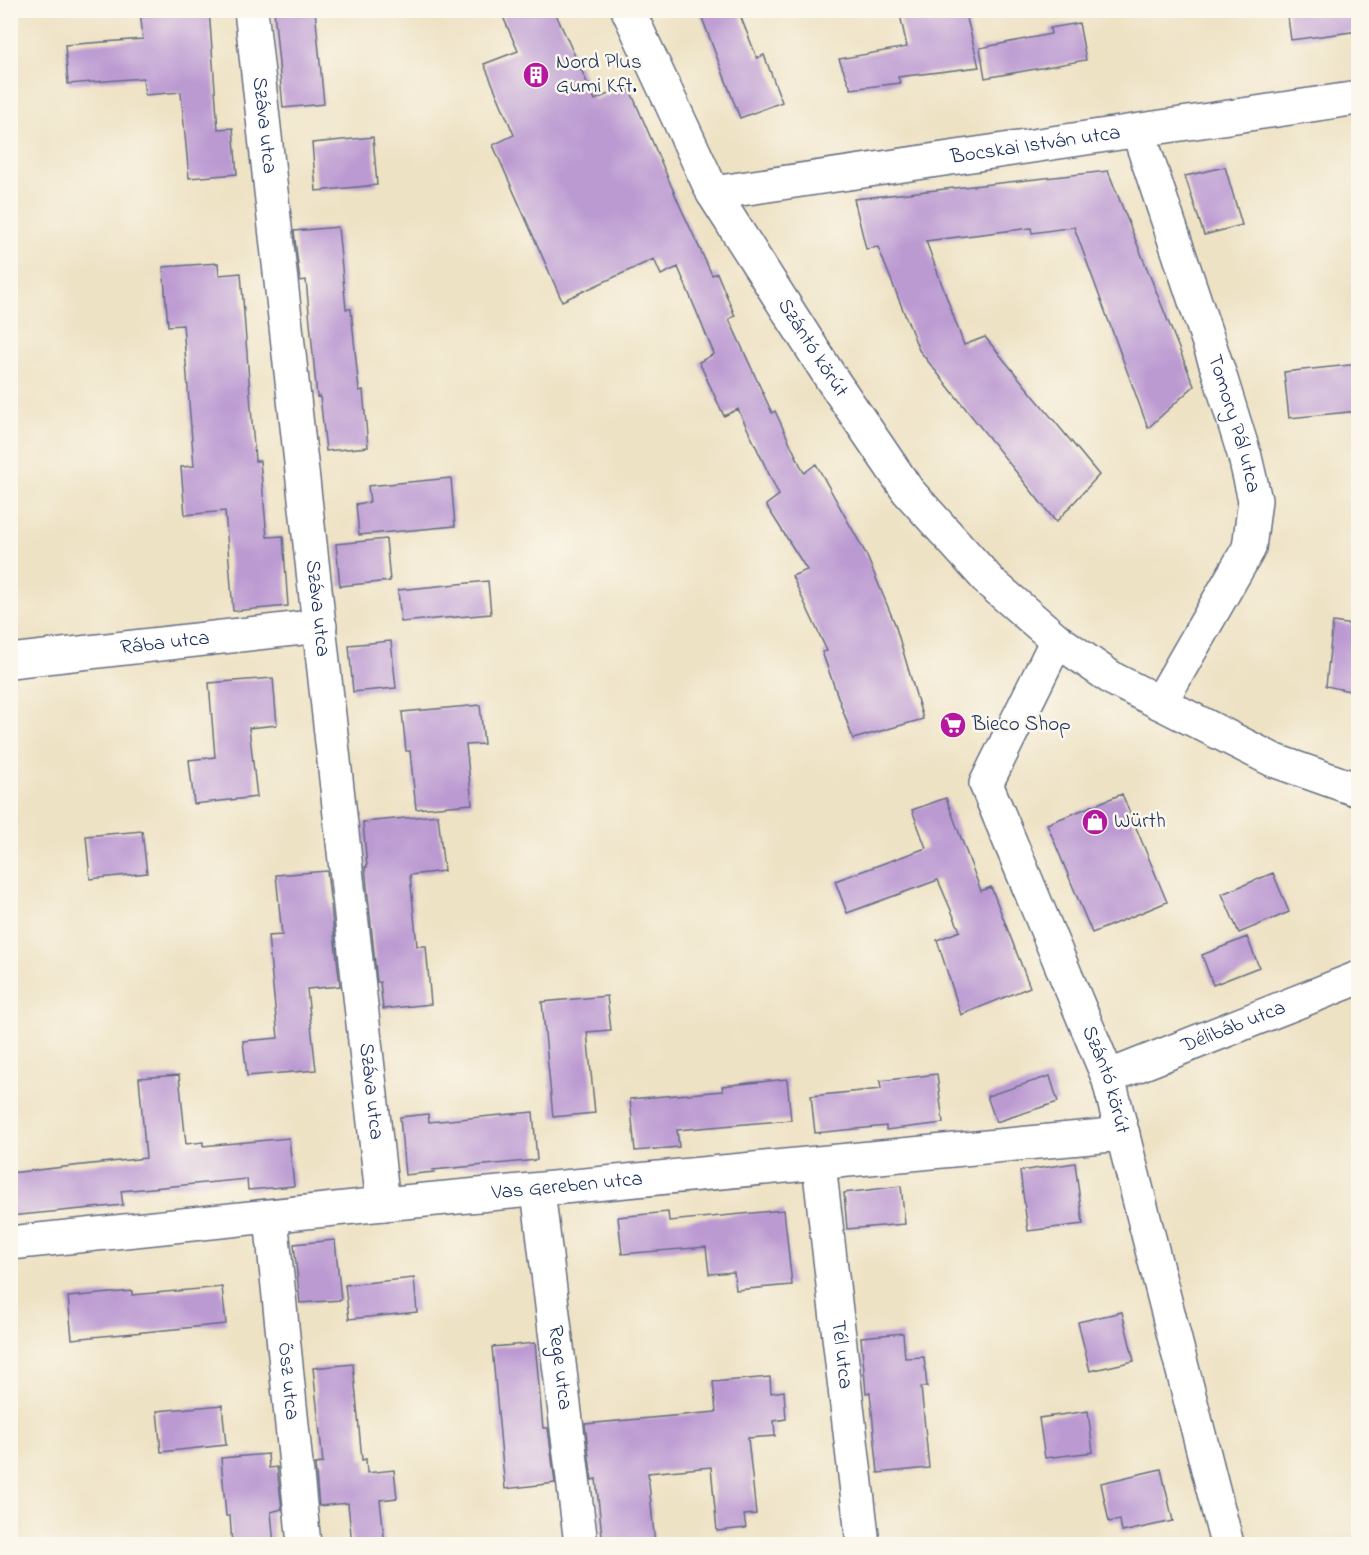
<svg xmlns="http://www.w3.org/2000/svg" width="1369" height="1555" viewBox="0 0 1369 1555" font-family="'Indie Flower',sans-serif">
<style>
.building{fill:#bb9ad2}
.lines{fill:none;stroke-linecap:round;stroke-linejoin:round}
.minor-casing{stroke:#656e82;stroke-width:36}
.tertiary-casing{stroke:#656e82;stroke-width:36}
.minor{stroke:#fff;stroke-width:33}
.tertiary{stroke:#fff;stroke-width:33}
.labels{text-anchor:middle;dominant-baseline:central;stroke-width:5;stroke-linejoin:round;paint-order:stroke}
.poi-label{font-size:21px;fill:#1b2f5e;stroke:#fbf7ec;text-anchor:start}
.street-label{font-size:21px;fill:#1b2f5e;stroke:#fbf7ec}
</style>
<rect width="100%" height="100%" fill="#fbf7ec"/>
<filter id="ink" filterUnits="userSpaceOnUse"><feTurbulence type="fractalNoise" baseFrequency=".0167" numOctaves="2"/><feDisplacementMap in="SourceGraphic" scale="12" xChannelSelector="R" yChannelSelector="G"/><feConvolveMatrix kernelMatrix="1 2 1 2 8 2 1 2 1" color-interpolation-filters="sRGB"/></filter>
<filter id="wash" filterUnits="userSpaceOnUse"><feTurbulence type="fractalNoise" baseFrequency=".008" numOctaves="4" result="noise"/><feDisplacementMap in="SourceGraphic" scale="24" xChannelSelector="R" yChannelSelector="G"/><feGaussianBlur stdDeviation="1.35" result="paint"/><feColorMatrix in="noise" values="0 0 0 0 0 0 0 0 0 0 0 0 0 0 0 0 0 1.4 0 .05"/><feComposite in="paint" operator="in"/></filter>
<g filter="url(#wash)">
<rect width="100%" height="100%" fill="#eee2c4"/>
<g id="blocks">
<!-- building -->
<path class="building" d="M140,10H209L218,129L233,128L237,174L189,178L181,92L145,95L143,78L68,84L65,45L143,39Z
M274,10H315L324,104L283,108Z
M500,10H554L595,100L628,85L680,206L712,275L717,273L735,316L729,319L772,413L775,411L804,473L816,464L866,554L895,624L923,719L853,739L822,652L827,651L792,576L807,570L766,505L779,495L738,409L724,416L699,362L714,354L678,267L661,275L654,259L562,301L493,145L514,135L484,64L518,51Z
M699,10H738L757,58L764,55L782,102L740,118Z
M899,10H965L979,67L898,77L900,83L851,89L839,59L907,47Z
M1287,10H1359V31L1291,40Z
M1079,23L1086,60L985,78L980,48L1051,34L1050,28Z
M373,137L377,185L316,191L312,143Z
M1225,167L1242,225L1204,235L1185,176Z
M1108,171L1194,386L1148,428L1074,227L1032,233L1031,228L926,241L964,345L985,337L1099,475L1056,522L919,350L878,247L866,249L854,199Z
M338,227L346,309H351L359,391L363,390L368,447L326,451L320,396L317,397L306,280L300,281L294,231Z
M218,263L219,275L241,273L255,461H260L267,537L283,536L288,606L233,611L225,511L185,515L181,467L194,466L183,325L168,326L163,267Z
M1359,364V411L1289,418L1284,372Z
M451,478L455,526L359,535L356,504L370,502L368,486Z
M386,539L390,581L340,586L336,544Z
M488,581L491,614L401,622L398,590Z
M1333,622L1359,626V693L1326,686Z
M391,641L396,688L353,692L349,645Z
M273,678L277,725L249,728L257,797L194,804L189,760L215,757L209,683Z
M480,705L484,744L466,745L472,804L416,809L410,751H406L402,712Z
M1122,794L1167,902L1092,933L1047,824Z
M946,798L981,891L991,887L1030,987L961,1015L937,940L960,931L938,880L847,913L835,881L926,848L912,810Z
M438,815L444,871L410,875L417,946H426L431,1004L383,1009L380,982H377L365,867H367L363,822Z
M142,831L147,873L90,879L86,836Z
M327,871L340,986L307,989L316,1070L247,1076L243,1041L278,1038L268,936L282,935L276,875Z
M1273,873L1289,912L1239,933L1222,894Z
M1247,937L1259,967L1213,985L1202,955Z
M607,996L611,1030L587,1032L595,1113L553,1117L542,1002Z
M937,1074L943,1123L886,1130V1126L815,1133L811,1096L881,1089L880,1081Z
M179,1075L186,1144L203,1142V1146L289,1138L294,1186L248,1190L247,1179L121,1191L123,1205L10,1216V1173L146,1158L139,1078Z
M1050,1076L1058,1102L996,1122L987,1096Z
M787,1079L791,1120L677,1130L679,1147L635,1151L630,1099L723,1091L722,1086Z
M533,1112L537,1160L433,1170L434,1172L405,1175L400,1117L428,1114L429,1122Z
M1075,1163L1083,1224L1028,1231L1020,1171Z
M901,1186L905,1224L847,1229L844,1193Z
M784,1210L792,1285L736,1290L734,1272L709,1274L706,1247L622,1254L618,1217L668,1212L669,1221Z
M335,1240L341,1300L300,1303L294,1244Z
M414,1278L417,1312L349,1319L345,1285Z
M222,1287L226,1324L72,1339L68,1297L132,1291V1295Z
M1122,1312L1134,1361L1090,1371L1078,1322Z
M903,1333L905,1358L924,1357L927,1387H921L929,1468L878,1473L870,1392L866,1393L861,1337Z
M535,1343L543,1428H548L555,1483L505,1489L492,1347Z
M353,1364L362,1460L366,1459L367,1473L394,1470L397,1498L380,1500L385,1545H352L348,1503L319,1506L315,1464L323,1463L313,1368Z
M770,1377L771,1393L784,1391L786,1419L774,1421L775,1436L748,1438L756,1514L744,1515L746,1528L717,1531L711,1467L648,1473L655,1545H603L596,1479L592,1480L585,1424L716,1412L713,1382Z
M222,1405L226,1445L161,1452L157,1411Z
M1088,1411L1093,1452L1045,1458L1039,1418Z
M268,1454L269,1468L277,1467L282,1509L271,1512L274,1545H232L230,1516H226L221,1458Z
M1161,1469L1173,1521L1122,1532L1120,1520L1109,1522L1101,1483Z"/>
</g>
</g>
<g filter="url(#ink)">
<use href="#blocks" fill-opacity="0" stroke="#656e82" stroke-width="1.5"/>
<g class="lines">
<defs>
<g id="minor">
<path id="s1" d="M251,10L383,1204"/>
<path id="s2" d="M1138,131L1219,373L1245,457L1255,500L1249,548L1160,703"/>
<path id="s3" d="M713,193L1358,98"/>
<path id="s4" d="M1057,640L986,784L1108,1077L1227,1544"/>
<path id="s5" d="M10,661L320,626"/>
<path id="s6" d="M1108,1077L1358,978"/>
<path id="s7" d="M819,1164L863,1544"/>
<path id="s8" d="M538,1191L581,1544"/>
<path id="s9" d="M271,1217L304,1544"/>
<path id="s10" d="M10,1243L383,1204L1123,1134"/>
</g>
<g id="tertiary">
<path id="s11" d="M628,10L713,193L831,378L908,491L991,583L1057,640L1113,679L1273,760L1358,790"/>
</g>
</defs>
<!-- minor casing -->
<use href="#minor" class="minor-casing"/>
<!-- tertiary casing -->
<use href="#tertiary" class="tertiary-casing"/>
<!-- minor -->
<use href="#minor" class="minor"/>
<!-- tertiary -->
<use href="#tertiary" class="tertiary"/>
</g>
</g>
<!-- icons -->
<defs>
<symbol id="building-disc" viewBox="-11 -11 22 22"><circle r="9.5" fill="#b5179e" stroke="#fbf7ec"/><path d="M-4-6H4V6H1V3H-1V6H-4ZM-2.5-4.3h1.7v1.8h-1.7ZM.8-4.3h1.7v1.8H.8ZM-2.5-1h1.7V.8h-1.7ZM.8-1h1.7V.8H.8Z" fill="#fff"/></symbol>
<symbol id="supermarket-disc" viewBox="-11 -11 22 22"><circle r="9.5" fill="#b5179e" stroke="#fbf7ec"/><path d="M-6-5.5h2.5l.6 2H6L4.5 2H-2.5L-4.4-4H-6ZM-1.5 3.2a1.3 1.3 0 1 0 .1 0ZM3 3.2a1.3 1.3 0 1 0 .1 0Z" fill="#fff"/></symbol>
<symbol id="shop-disc" viewBox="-11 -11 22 22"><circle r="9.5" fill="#b5179e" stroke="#fbf7ec"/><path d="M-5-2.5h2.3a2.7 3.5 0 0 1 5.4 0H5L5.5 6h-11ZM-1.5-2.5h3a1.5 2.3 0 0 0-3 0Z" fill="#fff"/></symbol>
</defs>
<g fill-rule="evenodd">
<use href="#building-disc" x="521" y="60" width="30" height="30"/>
<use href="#supermarket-disc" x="938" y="710" width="30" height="30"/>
<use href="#shop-disc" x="1080" y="807" width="30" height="30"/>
</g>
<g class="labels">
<!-- poi labels -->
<g class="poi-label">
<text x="556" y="63">Nord Plus<tspan x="556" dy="24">Gumi Kft.</tspan></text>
<text x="972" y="725">Bieco Shop</text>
<text x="1114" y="822">Würth</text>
</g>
<!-- street labels -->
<g class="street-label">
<text stroke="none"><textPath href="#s1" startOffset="116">Száva utca</textPath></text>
<text stroke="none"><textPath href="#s3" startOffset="326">Bocskai István utca</textPath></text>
<text stroke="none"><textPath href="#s11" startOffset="386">Szántó körút</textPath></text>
<text stroke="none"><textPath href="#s2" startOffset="308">Tomory Pál utca</textPath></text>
<text stroke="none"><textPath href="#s1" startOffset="602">Száva utca</textPath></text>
<text stroke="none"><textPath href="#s5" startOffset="156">Rába utca</textPath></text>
<text stroke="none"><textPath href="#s6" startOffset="135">Délibáb utca</textPath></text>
<text stroke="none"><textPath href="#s4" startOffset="480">Szántó körút</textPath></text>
<text stroke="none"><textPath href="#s1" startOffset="1088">Száva utca</textPath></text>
<text stroke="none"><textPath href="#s10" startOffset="560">Vas Gereben utca</textPath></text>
<text stroke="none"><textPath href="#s7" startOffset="192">Tél utca</textPath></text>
<text stroke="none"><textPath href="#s8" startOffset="178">Rege utca</textPath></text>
<text stroke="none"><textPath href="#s9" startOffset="165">Ősz utca</textPath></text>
</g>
</g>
<!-- margin -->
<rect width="1369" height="1555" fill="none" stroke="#fbf7ec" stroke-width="36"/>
</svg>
